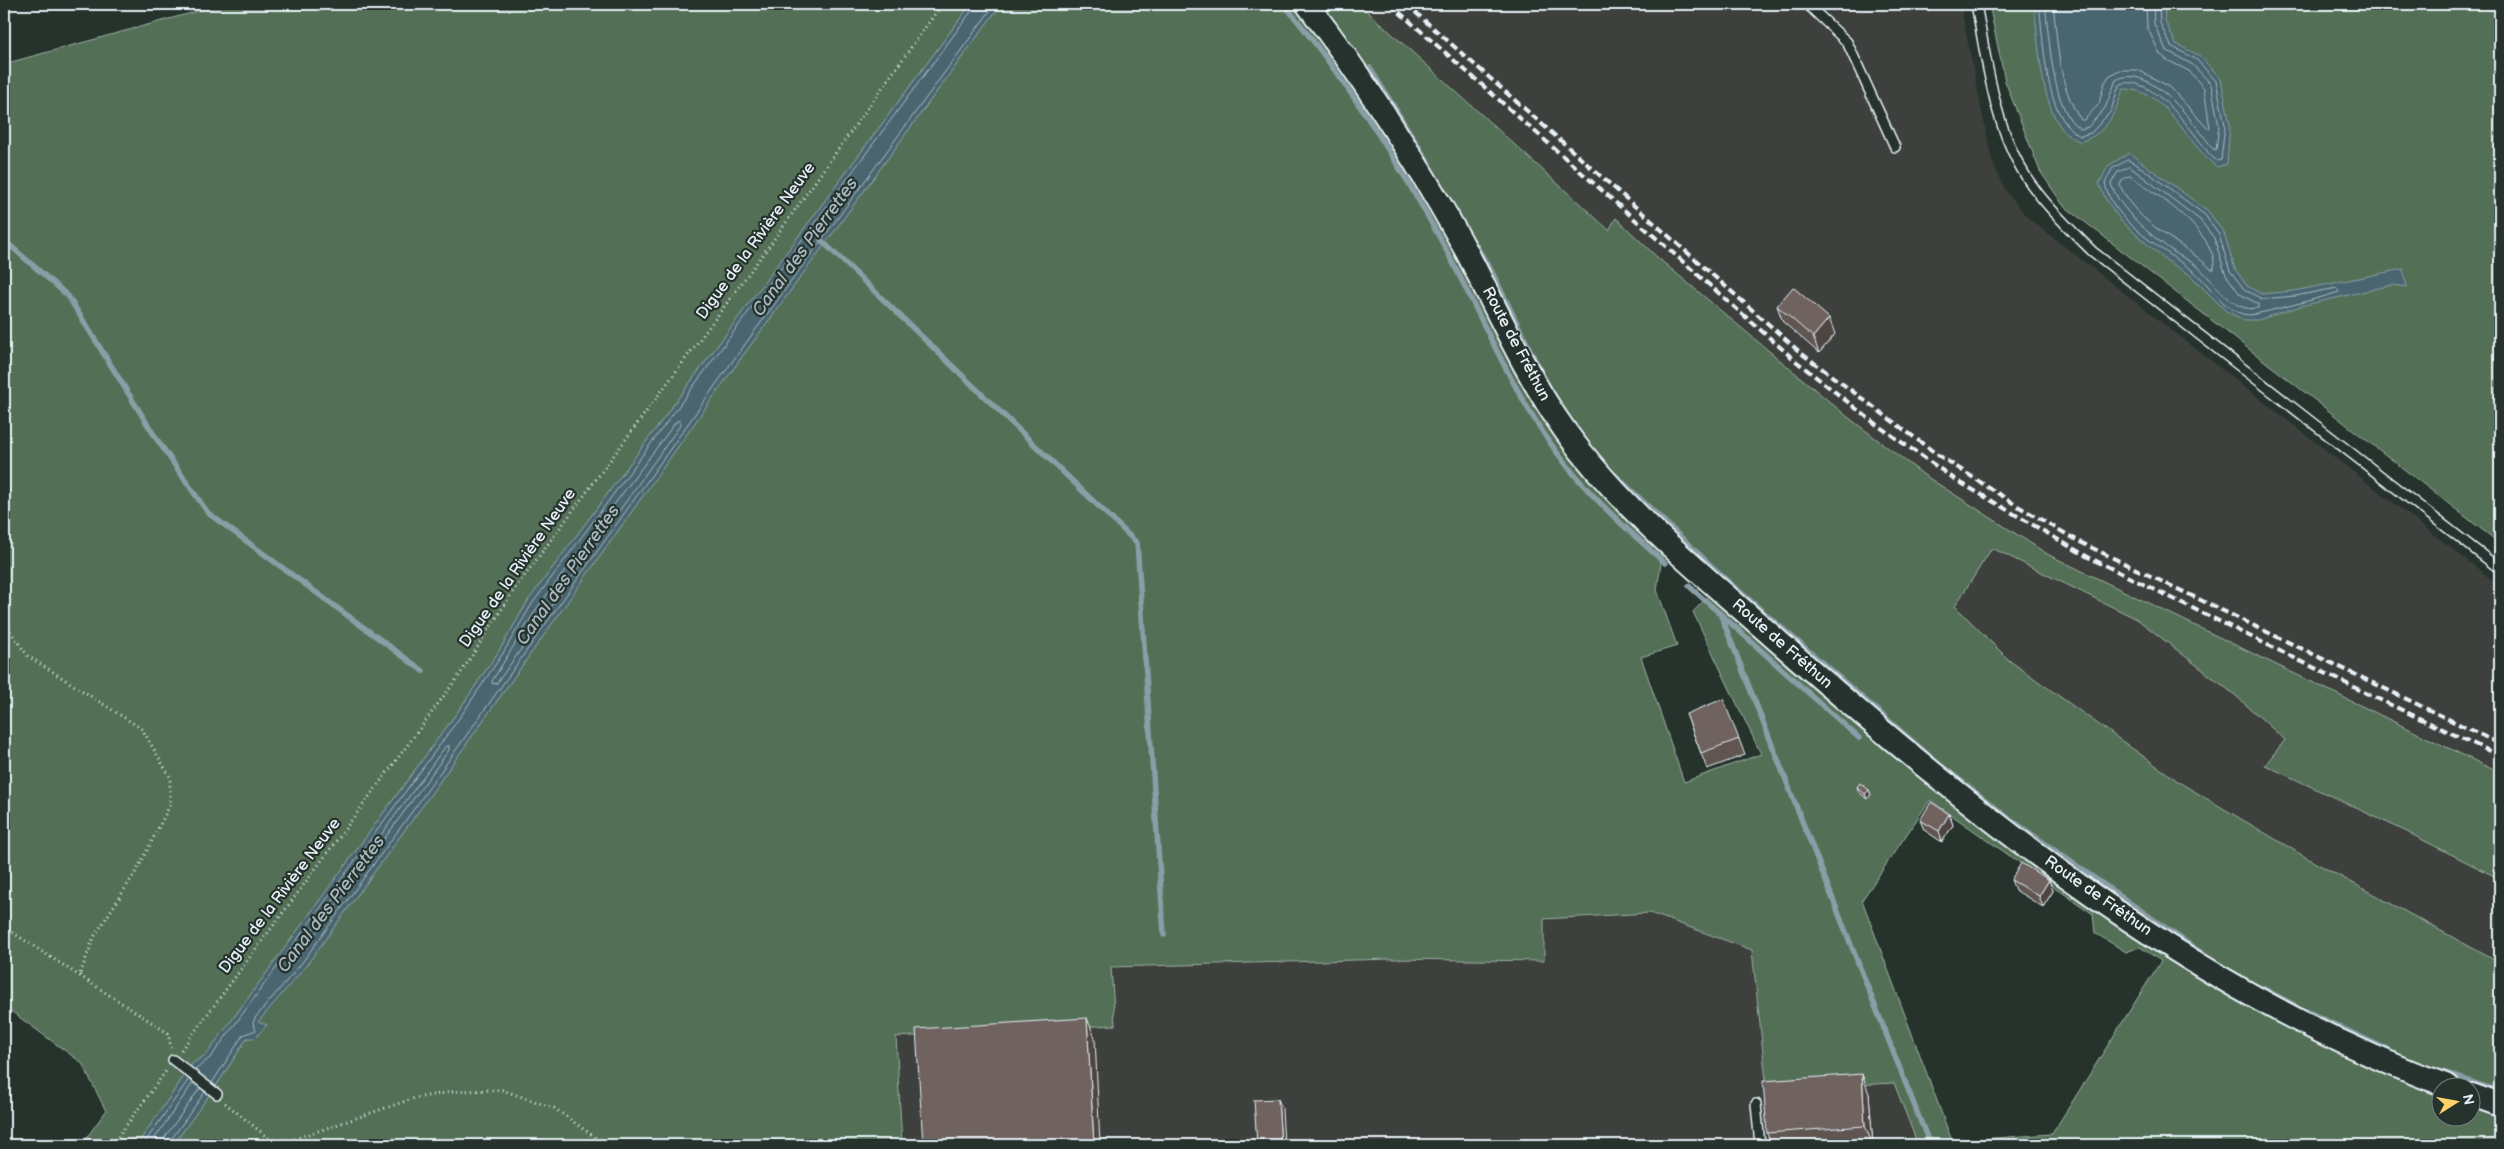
<svg xmlns="http://www.w3.org/2000/svg" width="2504" height="1149" viewBox="0 0 2504 1149" font-family="'Balsamiq Sans',sans-serif">
<style>
.built{fill:#3c413c}
.green{fill:#536f56;stroke:#9eb0a7;fill-rule:evenodd}
.water{fill:#4a6670;stroke:#899ea6}
.lines{fill:none;stroke-linecap:round;stroke-linejoin:round}
.shore{stroke:#a9b9c2;stroke-width:1}
.stream{stroke:#899ea6;stroke-width:5.5}
.service-casing{stroke:#e8f1f8;stroke-width:12}
.tertiary-casing{stroke:#e8f1f8;stroke-width:26}
.path{stroke:#e8f1f8;stroke-width:3;stroke-dasharray:1 4;stroke-linecap:butt}
.service{stroke:#26332d;stroke-width:9}
.tertiary{stroke:#26332d;stroke-width:22}
.rail{stroke:#e8f1f8;stroke-width:4;stroke-dasharray:8 4;stroke-linecap:butt}
.wall{fill:#605551;stroke:#e8f1f8}
.shaded-wall{fill:#4e4542;stroke:#e8f1f8}
.building{fill:#70635e;stroke:#e8f1f8}
.labels{text-anchor:middle;dominant-baseline:central;stroke-width:4.5;stroke-linejoin:round;paint-order:stroke}
.street-label{font-size:16px;fill:#e8f1f8;stroke:#26332d}
.water-label{font-size:18px;font-style:italic;fill:#a9b9c2;stroke:#26332d}
</style>
<rect width="100%" height="100%" fill="#26332d"/>
<filter id="ink" filterUnits="userSpaceOnUse"><feTurbulence type="fractalNoise" baseFrequency=".02" numOctaves="2"/><feDisplacementMap in="SourceGraphic" scale="10" xChannelSelector="R" yChannelSelector="G"/><feConvolveMatrix kernelMatrix="1 2 1 2 8 2 1 2 1" color-interpolation-filters="sRGB"/></filter>
<g filter="url(#ink)">
<!-- built -->
<path class="built" d="M1359,4H1960L1992,161L2006,191L2028,218L2500,586V1070L2314,862L2182,784L2010,661L1955,606L1991,548L1650,266Z
M1650,913L1752,950L1767,1090L1894,1082L1918,1145H902L895,1037L1114,1025L1110,967L1391,959L1543,961L1544,919Z"/>
<!-- green -->
<path class="green" d="M224,4H971L528,601L499,651L459,710L207,1054L193,1063L137,1145H81L106,1111L82,1063L4,1006V64Z
M1001,4H1359L1609,230L1616,218L1658,258L1849,418L1924,475L2049,555L2500,773V879L2407,832L2265,765L2285,740L2235,695L2137,619L1992,548L1955,606L2010,661L2182,784L2314,862L2500,963V1145H1918L1894,1083L1767,1090L1752,950L1650,913L1544,919V961L1391,959L1111,967L1115,1025L896,1037L902,1145H173L218,1083L247,1038L267,1025L257,1022L305,967L423,805L736,365ZM1663,550L1709,595L1693,612L1761,754L1684,782L1641,657L1677,646L1657,590ZM1930,800L2093,914L2095,933L2126,952L2140,947L2161,961L2052,1134L1952,1141L1862,900ZM2442,1086H2472V1116H2442Z
M1989,4H2500V541L2498,542L2063,205L2040,171L2005,81Z"/>
<!-- water -->
<path class="water" d="M971,4H1001L736,365L423,805L305,967L258,1022L267,1025L255,1038H247L218,1083L173,1145H137L193,1063L207,1054L459,710L499,651L528,601Z
M2034,4H2164L2165,21L2176,44L2200,56L2221,79L2230,125L2227,164L2217,167C2185,143 2167,88 2123,89C2115,114 2107,133 2080,142C2076,139 2070,137 2066,134C2039,104 2039,42 2034,4Z
M2129,153L2208,211L2224,233L2235,269L2247,286L2261,294L2294,291L2403,269L2407,287L2392,285L2301,306L2258,320H2244L2226,311L2190,275L2164,259L2121,221L2106,199L2099,184L2108,166Z"/>
<g class="lines">
<!-- shore -->
<path class="shore" d="M2039,4C2044,40 2044,118 2080,136L2091,133L2111,111L2119,85C2149,70 2195,134 2210,155L2217,161L2221,160L2225,125L2216,81L2197,60L2171,46L2160,23L2159,4
M2045,4C2049,33 2052,115 2081,129L2088,127L2105,108L2116,80C2149,61 2197,126 2213,149L2216,150L2219,126L2211,84L2193,65L2166,50L2154,24L2153,4
M2053,4C2058,44 2058,86 2081,120H2084L2099,104L2104,84L2109,76L2119,70H2138L2170,87L2207,128H2210L2204,88L2189,71L2167,60L2160,54L2147,27L2146,4
M2128,160L2142,168L2205,215L2219,235L2230,271L2245,290L2262,299L2295,296L2337,288L2339,292C2331,295 2253,316 2248,315C2223,312 2210,284 2192,270C2164,250 2111,220 2105,183L2112,169Z
M2130,167L2200,220L2214,238L2226,275L2240,294L2258,304V308C2232,314 2214,280 2197,266C2189,260 2179,256 2171,250C2148,233 2121,211 2111,184L2117,173Z
M2130,176C2156,194 2218,233 2214,269H2211C2182,241 2136,225 2120,185L2123,179Z
M677,421H680L681,424L497,683L493,684L492,681L537,608Z
M449,746V750L296,960L291,963L290,960L445,747Z
M195,1070L211,1057L463,713L503,653L532,604L973,9L974,4
M212,1083L243,1035L256,1030L253,1023L255,1018L301,964L419,802L732,362L995,4
M143,1145L189,1079
M150,1145L193,1083
M163,1145L165,1137L200,1088
M169,1145L170,1141L205,1092"/>
<!-- stream -->
<path class="stream" d="M1284,4C1344,77 1395,156 1441,240C1482,316 1514,399 1568,467C1597,503 1631,533 1665,563
M1370,68L1429,164
M4,240L68,296L156,438L208,513L423,671
M821,240L1137,543L1164,935
M1473,241L1492,272L1540,370
M1615,475L1723,577L1940,765L2007,817L2200,952
M1689,586L1859,738
M1720,613L1930,1145
M2262,988L2294,1005
M2306,1011L2388,1050
M2443,1072L2500,1092"/>
<defs>
<path id="service" d="M1807,4L1847,42L1895,147
M1976,4C1988,67 1995,139 2037,192C2053,213 2073,232 2092,251L2500,569
M173,1060L217,1094
M1756,1104L1760,1145"/>
<path id="tertiary" d="M1307,4C1364,79 1415,159 1461,241C1495,305 1524,373 1566,432C1625,513 1705,576 1779,642C1977,816 2197,996 2448,1086
M2472,1095L2500,1105"/>
</defs>
<!-- service casing -->
<use href="#service" class="service-casing"/>
<!-- tertiary casing -->
<use href="#tertiary" class="tertiary-casing"/>
<!-- path -->
<path class="path" d="M4,623L28,656L142,729L170,777V805L137,870L94,937L79,977
M4,927L168,1033L171,1048
M181,1050L461,673L514,590L772,242L942,4
M225,1103L277,1145L415,1098L458,1091L502,1090L554,1108L606,1145
M112,1145L166,1071"/>
<!-- service -->
<use href="#service" class="service"/>
<!-- tertiary -->
<use href="#tertiary" class="tertiary"/>
<!-- rail -->
<path class="rail" d="M1390,4L1797,362L1877,425L1956,480L2088,557L2372,696L2500,756
M1406,4L1801,353L1938,455L2016,505L2082,543L2500,744"/>
</g>
<!-- wall -->
<path class="wall" d="M1749,4H1760L1755,9Z
M1777,306L1835,334L1819,353L1783,322Z
M1686,714L1739,739L1745,755L1707,769Z
M1857,787L1869,790L1871,795L1867,799L1859,792Z
M1949,814L1953,825L1942,842L1924,830L1920,820Z
M2011,880H2049L2053,891L2043,907L2015,890Z
M1869,1094L1873,1145H1771L1767,1133Z"/>
<!-- shaded-wall -->
<path class="shaded-wall" d="M1753,4H1760L1755,9Z
M1829,318L1835,334L1819,353L1813,337Z
M1869,790L1871,795L1867,799L1865,794Z
M1949,814L1953,825L1942,842L1939,831Z
M2049,880L2053,891L2043,907L2039,896Z
M1087,1018L1095,1038L1100,1145H1094Z
M1862,1074L1869,1094L1873,1145L1865,1126Z
M1278,1099L1282,1109L1284,1145H1281Z"/>
<!-- building -->
<path class="building" d="M1793,287L1829,318L1813,337L1777,306Z
M1723,699L1739,739L1701,753L1686,714Z
M1860,783L1869,790L1865,794L1857,787Z
M1931,802L1949,814L1939,831L1920,820Z
M2021,863L2049,880L2039,896L2011,880Z
M1087,1018L1094,1145H923L916,1029Z
M1862,1074L1865,1126L1767,1133L1763,1081Z
M1278,1099L1281,1145H1257L1254,1100Z"/>
</g>
<g class="labels">
<!-- street labels -->
<g class="street-label">
<text transform="translate(756 241) rotate(-54)">Digue de la Rivière Neuve</text>
<text transform="translate(1516 344) rotate(62)">Route de Fréthun</text>
<text transform="translate(518 568) rotate(-55)">Digue de la Rivière Neuve</text>
<text transform="translate(1782 644) rotate(41)">Route de Fréthun</text>
<text transform="translate(280 896) rotate(-53)">Digue de la Rivière Neuve</text>
<text transform="translate(2098 896) rotate(35)">Route de Fréthun</text>
</g>
<!-- water labels -->
<g class="water-label">
<text transform="translate(805 247) rotate(-54)">Canal des Pierrettes</text>
<text transform="translate(568 575) rotate(-55)">Canal des Pierrettes</text>
<text transform="translate(331 904) rotate(-53)">Canal des Pierrettes</text>
</g>
</g>
<!-- margin -->
<rect width="2504" height="1149" fill="none" stroke="#26332d" stroke-width="20"/>
<rect x="10" y="10" width="2484" height="1129" fill="none" stroke="#e8f1f8" stroke-width="2" filter="url(#ink)"/>
<!-- north arrow -->
<g transform="translate(2456 1102) rotate(79)"><circle r="24" fill="#26332d" stroke="#747f7e"/>
<path d="M0-4L9 19L0 12L-9 19Z" fill="#ffd166"/>
<text y="-8" font-size="14" font-weight="bold" text-anchor="middle" fill="#e8f1f8">N</text>
</g>
</svg>
